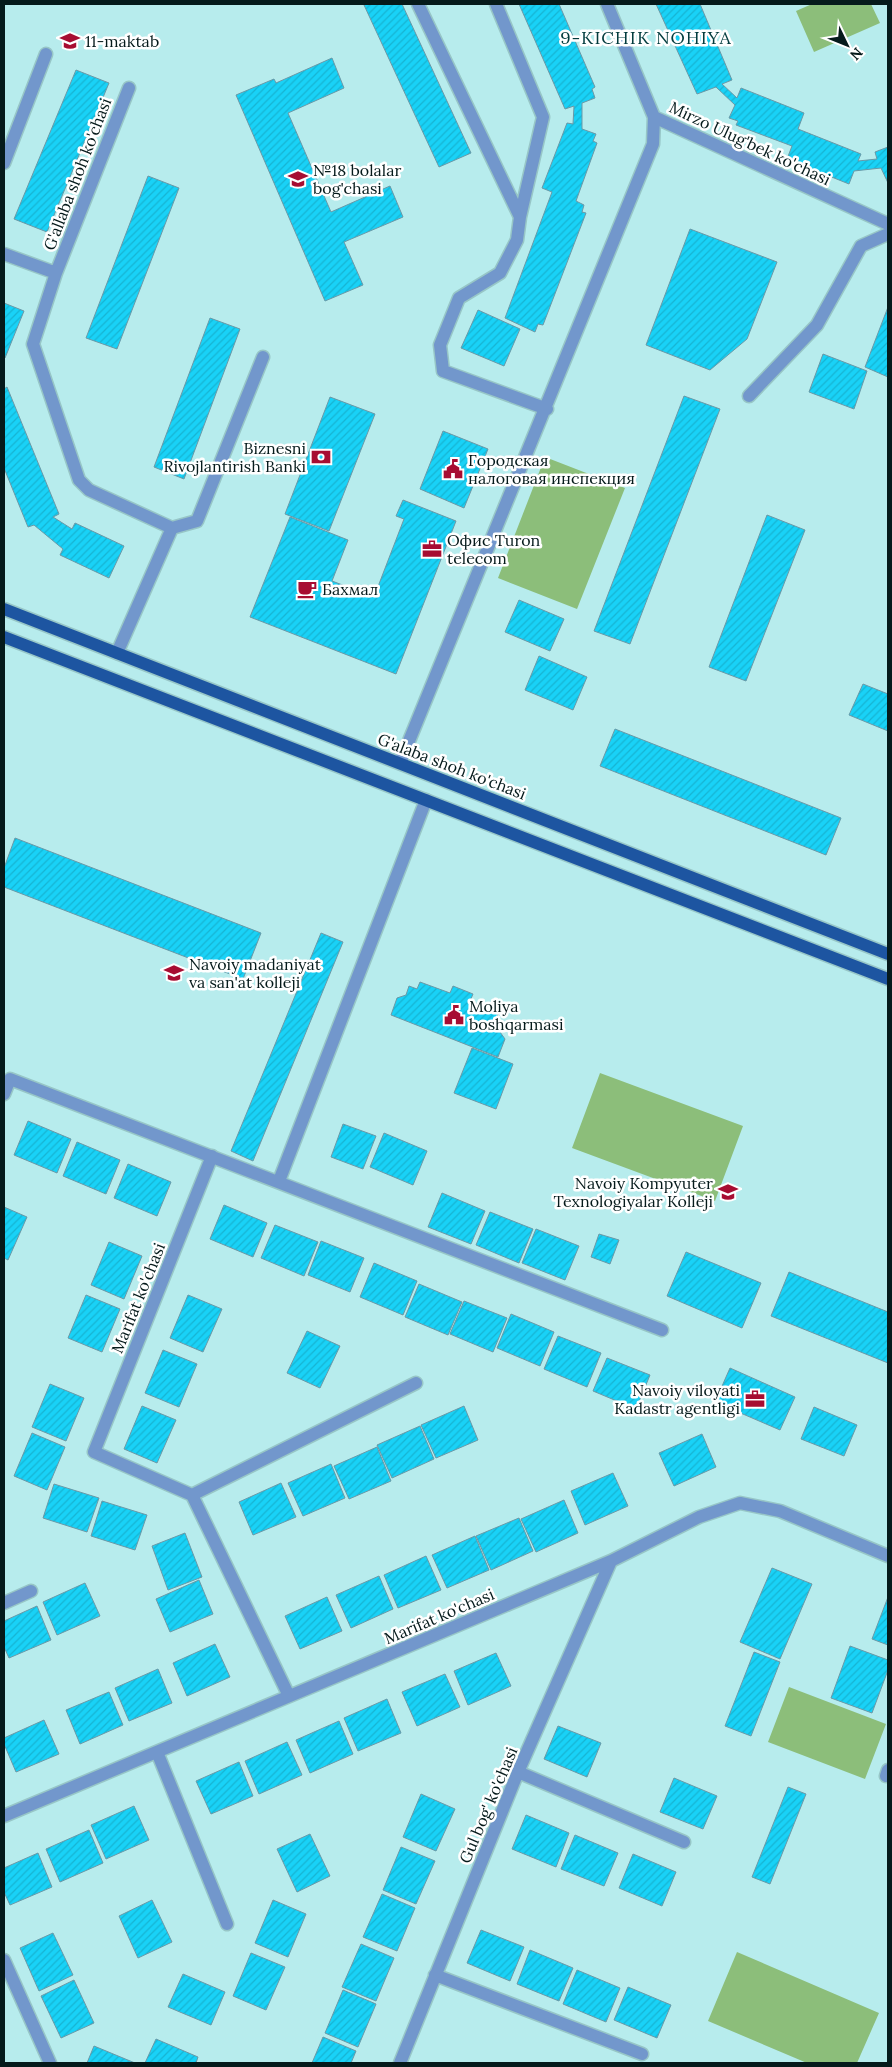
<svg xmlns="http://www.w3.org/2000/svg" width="892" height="2067" viewBox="0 0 892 2067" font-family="Lora,serif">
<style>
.grass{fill:#8cbe7a}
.building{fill:url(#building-hatch);stroke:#6a99a7}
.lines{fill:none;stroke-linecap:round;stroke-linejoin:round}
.street-casing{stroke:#97c6c7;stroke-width:15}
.primary-casing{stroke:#97c6c7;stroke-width:15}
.street{stroke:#7297cc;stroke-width:12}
.primary{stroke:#1d55a1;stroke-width:12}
.labels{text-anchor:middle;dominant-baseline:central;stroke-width:5;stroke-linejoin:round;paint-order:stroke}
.poi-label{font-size:16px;fill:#051a1b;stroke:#fff;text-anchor:start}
.street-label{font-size:16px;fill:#051a1b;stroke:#fff}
.neighbourhood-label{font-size:18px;letter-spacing:1px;fill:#023c3e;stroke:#fff}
</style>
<defs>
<pattern id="building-hatch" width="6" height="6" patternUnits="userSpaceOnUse" patternTransform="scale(1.25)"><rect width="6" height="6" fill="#19d2f7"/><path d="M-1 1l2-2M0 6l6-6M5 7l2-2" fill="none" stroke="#16b4d3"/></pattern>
</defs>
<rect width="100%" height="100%" fill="#b7eced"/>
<!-- grass -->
<path class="grass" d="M812,4H871L880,23L814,52L796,11Z
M545,457L625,488L577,609L498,578Z
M600,1073L743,1126L715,1201L572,1148Z
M789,1687L886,1724L865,1779L768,1742Z
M737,1952L879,2013L857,2063H807L708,2021Z"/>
<!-- building -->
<path class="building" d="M367,4H402L471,153L439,167L364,5Z
M519,4H559L595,87L592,89L595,98L582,103V129L596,134L593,141L597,143L576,201L584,205L582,212L586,213L543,325L538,324L535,332L505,318L552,192L542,188L567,123L573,124L574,106L565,109Z
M656,4H700L732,80L722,84L737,98L741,88L804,113L798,129L861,154L858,161L877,159L875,152L888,147V183L881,168L854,171L849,184L787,159L792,146L736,125L738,121L729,118L735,105L716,87L697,94Z
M332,58L344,88L288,113L331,212L390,186L403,217L344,242L363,285L325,301L236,95L274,79L276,83Z
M76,70L109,83L47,232L14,219Z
M148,176L179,188L117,349L86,338Z
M690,229L777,262L747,339L710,370L646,345Z
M4,303L24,311L5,358H4Z
M888,307V377L865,367Z
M478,310L520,329L504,366L461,348Z
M210,318L240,329L184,479L154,467Z
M823,354L867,371L854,409L809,392Z
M7,387L59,514L53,517L72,529L75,523L124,546L109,578L60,555L63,549L34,525L28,527L4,468V389Z
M684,396L720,409L630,644L594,631Z
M330,397L375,414L329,531L285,514Z
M443,431L488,449L464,508L420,489Z
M403,500L456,521L396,674L250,617L290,517L348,540L332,581L374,597L404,519L396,516Z
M767,515L805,530L746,681L709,667Z
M519,600L564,619L550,651L505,632Z
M539,656L587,677L573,710L525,690Z
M863,684L888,694V731L849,715Z
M615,729L841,818L826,855L600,766Z
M15,838L261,933L243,979L4,887V868Z
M321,933L343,942L253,1161L231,1151Z
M420,982L450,993L453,986L473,994L470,1001L499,1012L496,1019L504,1022L500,1032L505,1039L498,1057L391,1015L397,998L406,995L409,986L417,989Z
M472,1048L513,1064L496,1109L454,1093Z
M28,1121L71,1139L57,1173L14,1155Z
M343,1124L376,1136L363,1169L331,1157Z
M384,1133L427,1151L413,1185L370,1167Z
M77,1142L120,1160L106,1194L63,1176Z
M128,1164L171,1182L157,1216L114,1198Z
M442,1193L485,1211L471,1244L428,1227Z
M224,1205L267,1223L253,1257L210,1239Z
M4,1207L27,1217L8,1260L4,1258Z
M490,1212L533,1229L519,1263L476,1245Z
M275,1225L318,1242L304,1276L261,1258Z
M536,1229L579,1246L565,1280L522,1263Z
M599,1234L619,1240L610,1264L591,1257Z
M321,1241L364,1258L350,1292L308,1275Z
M109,1242L142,1256L124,1299L91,1285Z
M686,1252L761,1283L742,1328L667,1296Z
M374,1263L417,1281L403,1315L360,1297Z
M789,1272L888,1312V1363L771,1316Z
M419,1284L462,1302L448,1335L405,1317Z
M86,1295L120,1309L102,1352L68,1338Z
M188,1295L222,1309L203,1352L170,1338Z
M464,1301L507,1318L493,1352L450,1334Z
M511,1314L554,1332L540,1366L497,1348Z
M307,1331L340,1346L320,1388L287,1373Z
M558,1336L601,1353L587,1387L544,1369Z
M163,1350L197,1364L179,1407L145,1393Z
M607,1358L650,1375L636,1409L593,1391Z
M730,1368L795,1397L780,1430L715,1402Z
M50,1384L84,1398L66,1441L32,1427Z
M142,1406L176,1420L157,1463L124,1449Z
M464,1406L478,1440L436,1458L421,1425Z
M814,1407L857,1425L844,1456L801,1439Z
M420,1426L434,1459L392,1478L377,1445Z
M32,1433L65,1447L47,1490L14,1476Z
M702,1434L716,1467L674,1486L659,1453Z
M377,1447L391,1481L349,1499L334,1466Z
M331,1464L345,1498L303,1516L288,1483Z
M613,1473L628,1506L585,1525L571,1491Z
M281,1483L296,1517L253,1535L239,1502Z
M54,1484L99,1498L87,1532L43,1518Z
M564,1500L578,1533L536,1552L521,1519Z
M102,1501L147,1515L135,1550L91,1536Z
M519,1518L533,1551L491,1570L476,1536Z
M185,1533L202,1577L168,1590L152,1546Z
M475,1536L489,1570L447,1588L432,1555Z
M426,1556L441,1590L398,1608L384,1575Z
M772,1568L812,1584L780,1659L740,1642Z
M379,1576L393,1609L351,1628L336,1595Z
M199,1580L213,1614L170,1632L156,1599Z
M85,1583L100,1616L57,1635L43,1602Z
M327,1597L342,1631L300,1649L285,1616Z
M888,1597V1645L872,1639Z
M37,1606L51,1640L9,1658L4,1647V1621Z
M215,1644L230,1677L187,1696L173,1663Z
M850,1646L888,1660V1670L872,1713L831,1698Z
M754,1652L780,1662L751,1736L725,1726Z
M496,1653L511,1686L468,1705L454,1671Z
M158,1669L172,1703L129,1721L115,1688Z
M445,1674L460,1707L417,1726L402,1692Z
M109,1692L123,1725L80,1744L66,1710Z
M387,1699L401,1733L358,1751L344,1718Z
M44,1720L59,1754L16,1772L4,1744V1738Z
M339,1721L353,1754L310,1773L296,1740Z
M558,1726L601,1743L587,1777L544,1759Z
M287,1742L302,1775L259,1794L245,1761Z
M239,1762L253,1796L211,1814L196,1781Z
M674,1778L717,1796L703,1829L660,1812Z
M788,1787L806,1794L770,1884L752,1877Z
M421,1794L455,1809L436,1851L403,1837Z
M134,1806L149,1840L106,1859L91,1825Z
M526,1815L569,1833L556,1867L512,1849Z
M89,1830L103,1863L60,1882L46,1849Z
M310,1834L330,1876L297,1892L277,1849Z
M575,1835L618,1853L604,1886L561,1869Z
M401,1847L435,1861L416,1904L383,1890Z
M38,1853L52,1887L10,1905L4,1892V1868Z
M633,1854L676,1872L662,1906L619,1888Z
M382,1894L415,1908L397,1951L363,1937Z
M152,1900L172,1942L138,1958L119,1916Z
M273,1900L306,1914L288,1957L255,1943Z
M481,1930L524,1947L510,1981L467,1963Z
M53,1933L73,1975L39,1991L20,1948Z
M361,1944L394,1958L376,2001L342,1987Z
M530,1950L573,1968L559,2001L517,1984Z
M251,1953L285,1967L266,2010L233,1996Z
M577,1970L620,1988L606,2022L563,2004Z
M183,1974L225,1992L211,2025L168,2007Z
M74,1980L94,2023L61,2038L41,1996Z
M628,1987L671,2005L657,2038L614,2020Z
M343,1990L376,2004L358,2047L325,2033Z
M323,2037L356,2051L351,2063H312Z
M156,2039L198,2057L196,2063H145Z
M94,2046L135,2063H87Z"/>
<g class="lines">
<defs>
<path id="street" d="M418,4L520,217
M496,4L543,117L520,217L517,240L500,273L459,298L440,345L443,371L547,409
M607,4L654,117L888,224
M4,163L46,54
M4,254L56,273L129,88
M56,273L33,344L79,480L89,490L172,528L117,653
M749,396L817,325L861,246L888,234
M172,528L197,521L263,357
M400,763L653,144L654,117
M4,1094L10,1079L662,1330
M212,1156L94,1452L192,1495L289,1696
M279,1181L426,800
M192,1495L416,1383
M4,1603L31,1591
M157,1752L227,1924
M518,1772L684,1842
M886,1776L888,1770
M4,1816L611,1561L699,1517L740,1503L780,1511L888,1556
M4,1960L50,2063
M435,1975L642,2054
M400,2063L518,1772L611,1561"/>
<path id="primary" d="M4,609L888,954
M4,637L888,979"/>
</defs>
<!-- street casing -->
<use href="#street" class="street-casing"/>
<!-- primary casing -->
<use href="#primary" class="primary-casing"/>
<!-- street -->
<use href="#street" class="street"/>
<!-- primary -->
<use href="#primary" class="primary"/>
</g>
<!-- icons -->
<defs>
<symbol id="school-bare" viewBox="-9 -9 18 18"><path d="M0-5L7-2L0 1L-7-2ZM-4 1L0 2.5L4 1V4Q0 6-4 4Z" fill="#a70d32" stroke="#fff" stroke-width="2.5" paint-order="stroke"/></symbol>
<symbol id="bank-bare" viewBox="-9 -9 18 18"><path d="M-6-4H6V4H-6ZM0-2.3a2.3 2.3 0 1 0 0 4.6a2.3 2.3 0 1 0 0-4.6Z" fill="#a70d32" stroke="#fff" stroke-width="2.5" paint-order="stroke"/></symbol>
<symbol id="civic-bare" viewBox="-9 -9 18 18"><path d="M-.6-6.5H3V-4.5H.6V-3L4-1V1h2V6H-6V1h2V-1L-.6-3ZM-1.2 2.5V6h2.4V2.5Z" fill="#a70d32" stroke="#fff" stroke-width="2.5" paint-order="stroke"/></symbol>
<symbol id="office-bare" viewBox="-9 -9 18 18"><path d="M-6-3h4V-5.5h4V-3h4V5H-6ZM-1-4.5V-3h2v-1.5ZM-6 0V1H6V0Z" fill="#a70d32" stroke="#fff" stroke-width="2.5" paint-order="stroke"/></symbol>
<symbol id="cafe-bare" viewBox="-9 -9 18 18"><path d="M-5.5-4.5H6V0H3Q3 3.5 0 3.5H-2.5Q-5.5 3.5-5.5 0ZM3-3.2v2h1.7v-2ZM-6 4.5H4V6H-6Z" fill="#a70d32" stroke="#fff" stroke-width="2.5" paint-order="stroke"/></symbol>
<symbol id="university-bare" viewBox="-9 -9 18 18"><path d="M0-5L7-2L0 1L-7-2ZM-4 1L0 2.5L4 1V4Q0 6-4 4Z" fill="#a70d32" stroke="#fff" stroke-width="2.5" paint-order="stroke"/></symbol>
</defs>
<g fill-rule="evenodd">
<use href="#school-bare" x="56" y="27" width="28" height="28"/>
<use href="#school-bare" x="284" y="165" width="28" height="28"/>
<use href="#bank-bare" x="307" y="443" width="28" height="28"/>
<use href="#civic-bare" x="439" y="455" width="28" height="28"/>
<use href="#office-bare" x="418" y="535" width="28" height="28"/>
<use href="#cafe-bare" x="293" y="575" width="28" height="28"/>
<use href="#university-bare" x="160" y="959" width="28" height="28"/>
<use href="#civic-bare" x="440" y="1001" width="28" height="28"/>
<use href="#university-bare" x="714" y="1178" width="28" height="28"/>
<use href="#office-bare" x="741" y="1385" width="28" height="28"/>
</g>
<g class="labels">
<!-- poi labels -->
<g class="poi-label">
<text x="85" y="41">11-maktab</text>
<text x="313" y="170">№18 bolalar<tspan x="313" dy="18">bog'chasi</tspan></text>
<text x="306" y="448" text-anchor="end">Biznesni<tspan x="306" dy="18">Rivojlantirish Banki</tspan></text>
<text x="468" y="460">Городская<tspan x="468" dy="18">налоговая инспекция</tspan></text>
<text x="447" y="540">Офис Turon<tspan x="447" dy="18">telecom</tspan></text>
<text x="322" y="589">Бахмал</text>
<text x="189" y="964">Navoiy madaniyat<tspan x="189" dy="18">va san'at kolleji</tspan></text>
<text x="469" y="1006">Moliya<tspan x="469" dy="18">boshqarmasi</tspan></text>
<text x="713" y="1183" text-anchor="end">Navoiy Kompyuter<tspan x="713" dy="18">Texnologiyalar Kolleji</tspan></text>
<text x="740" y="1390" text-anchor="end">Navoiy viloyati<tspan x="740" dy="18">Kadastr agentligi</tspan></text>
</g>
<!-- street labels -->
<g class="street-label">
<text transform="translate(750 143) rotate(25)">Mirzo Ulug'bek ko'chasi</text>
<text transform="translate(77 174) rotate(-69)">G'allaba shoh ko'chasi</text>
<text transform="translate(452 766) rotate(21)">G'alaba shoh ko'chasi</text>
<text transform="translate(138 1298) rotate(-68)">Marifat ko'chasi</text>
<text transform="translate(439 1616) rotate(-23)">Marifat ko'chasi</text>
<text transform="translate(488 1805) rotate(-67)">Gul bog' ko'chasi</text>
</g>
<!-- neighbourhood labels -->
<g class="neighbourhood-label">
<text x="646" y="37">9-KICHIK NOHIYA</text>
</g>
</g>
<!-- border -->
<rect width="892" height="2067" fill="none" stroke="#051a1b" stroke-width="10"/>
<!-- north arrow -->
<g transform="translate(847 45) rotate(133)" stroke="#ffffff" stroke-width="4" paint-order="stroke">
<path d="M0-4L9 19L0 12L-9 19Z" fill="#051a1b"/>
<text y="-8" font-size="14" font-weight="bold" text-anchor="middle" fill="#051a1b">N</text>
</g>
</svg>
